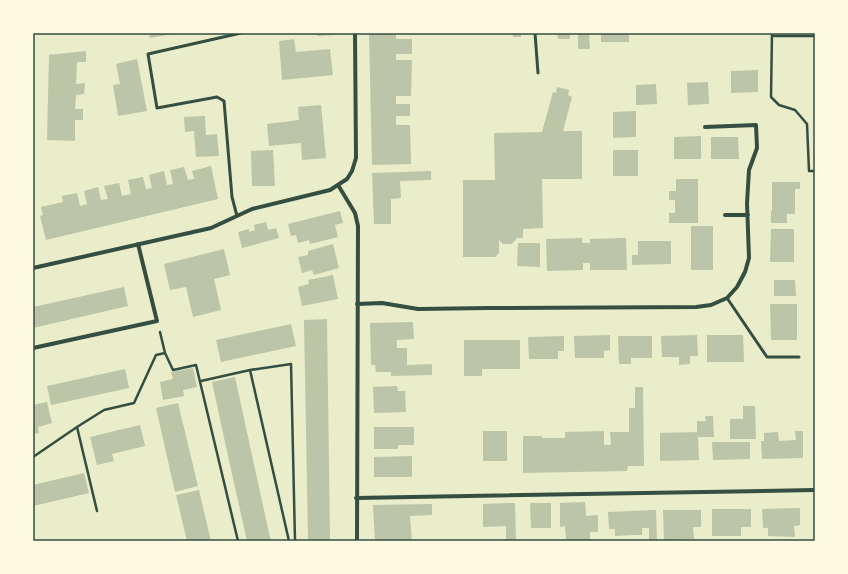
<svg xmlns="http://www.w3.org/2000/svg" width="848" height="574" viewBox="0 0 848 574" font-family="Figtree,sans-serif">
<style>
.building{fill:#bcc5a7}
.lines{fill:none;stroke-linecap:round;stroke-linejoin:round}
.path{stroke:#344e41;stroke-width:2.5}
.service{stroke:#344e41;stroke-width:3}
.minor{stroke:#344e41;stroke-width:4}
.neatline{fill:none;stroke:#344e41;stroke-width:1.5}
</style>
<rect width="100%" height="100%" fill="#e9edc9"/>
<!-- building -->
<path class="building" d="M149,33H172V34L150,38Z
M317,33H335V35L317,36Z
M369,33H396V39H412V54H396V60H412L411,96H396V104H410V116H396V125H410L411,164L372,165Z
M512,33H521V37H513Z
M557,33H570V39H558Z
M578,33H589L590,49H578Z
M601,33H629V42H601Z
M294,39L296,52L330,49L333,75L282,80L279,41Z
M86,51V62H77L76,84L85,83L84,94L76,95L75,109H83V120H75V141L47,140L49,55Z
M137,59L147,111L118,116L113,85L120,84L116,64Z
M758,70V92L731,93V71Z
M708,82L709,104L688,105L687,83Z
M656,84L657,104L636,105V85Z
M557,87L569,90L568,95L572,97L563,131H582V179H542L543,228L523,229V238H517L512,244H503L499,240V253L495,257H463V180H495L494,133L542,132L553,92L556,93Z
M321,105L326,158L302,160L301,143L269,146L267,124L299,120L298,107Z
M636,111V137L613,138V112Z
M205,116L206,135L217,134L219,156L196,157L194,131L185,132L184,117Z
M701,136V159H674V137Z
M711,137H738L739,159H711Z
M273,150L275,186H252L251,151Z
M613,150H638V176H613Z
M211,166L218,199L46,240L40,216L43,215L41,207L63,202L62,196L77,193L80,206L87,204L84,191L98,187L101,200L108,199L104,186L119,183L122,196L131,194L128,180L143,177L146,189L152,188L149,175L164,171L167,185L173,184L170,170L184,167L188,180L194,179L192,171Z
M431,171V180L400,181L401,198L391,199V224H374L372,173Z
M676,179H698V223H669V213H675V200H669V191H676Z
M772,182H800V189H795V214H787V223H771V211H772Z
M340,211L343,223L335,225L338,237L310,244L309,240L298,243L296,235L291,236L288,224Z
M266,222L268,230L276,228L279,238L242,248L238,232L249,229V232L255,230L254,225Z
M691,226H713V270H691Z
M771,229H794V262H770Z
M582,238V243H590V239L626,238L627,270H590V263H583V270L547,271L546,239Z
M638,241H671V264L632,265V255H638Z
M518,243H540V267L517,266Z
M333,244L339,268L314,275L312,270L302,273L298,257L308,255V251Z
M224,249L230,275L214,279L221,310L193,317L186,287L170,290L164,264Z
M333,275L338,299L302,306L298,287L309,284L308,280Z
M774,280H795L796,296H774Z
M124,287L128,306L33,328V307Z
M770,304H797V340H771Z
M327,319L330,541H308L304,320Z
M413,322L414,339L397,340V348H407V365L432,364V375L391,376V372H376L375,365H371L370,323Z
M291,324L296,346L221,362L216,340Z
M610,335V350L604,351V358H575L574,336Z
M697,335L698,356H690V364L679,365V357H662L661,336Z
M707,335H743L744,362H707Z
M564,336V351H558V359H529L528,337Z
M618,336H652V358H631V364H619Z
M464,340H520V369H482V376H464Z
M193,368L197,387L183,390L184,396L163,400L160,382L173,379L171,372Z
M125,369L129,388L51,405L47,386Z
M235,377L267,524L271,541H247L228,456L212,382Z
M397,386L398,391H405L406,412L374,413L373,387Z
M635,387H643L644,466H628L627,471L523,473V436H542V438H565V432L604,431V445H611L610,432H629V408H635Z
M47,402L52,423L38,427L39,433L33,434V405Z
M178,403L198,486L175,492L156,408Z
M743,406H755L756,439H730V419H743Z
M705,416H713L714,437H698L699,460L660,461V433L697,432V421H706Z
M140,425L145,446L112,454L114,461L97,465L90,437Z
M374,427H414V445H398V449H374Z
M483,431H507V461H483Z
M795,431H803V458L762,459L761,441H764V433L778,432L779,441L796,440Z
M712,442H750V459L713,460Z
M412,456V477H374V457Z
M84,473L89,493L33,506V485Z
M199,490L211,541H187L176,495Z
M585,502L586,516L598,515V532H590V541H566L565,526L560,527V503Z
M506,503H515L516,541H506V526L483,527V504Z
M530,503H551V528H531Z
M432,504V515L410,516L412,541H375L373,505Z
M800,508V525L794,526L795,537L768,536V528H763L762,509Z
M712,509H751V527H741V536H712Z
M656,510L657,541H649V528H642V535H634L615,536V529H609L608,512Z
M663,510H701V527H693L694,539L664,540Z"/>
<g class="lines">
<!-- path -->
<path class="path" d="M772,33L771,97L779,105L795,110L807,124L809,171H815
M773,36H815
M165,353L173,370L196,365L238,541
M250,370L289,541
M201,381L250,370L291,364L295,541
M33,457L77,427
M97,511L77,427L104,410L134,403L156,355L165,353L160,332"/>
<!-- service -->
<path class="service" d="M535,33L538,73
M237,216L232,197L224,101L217,97L157,108L148,54L241,33
M727,298L767,357H799"/>
<!-- minor -->
<path class="minor" d="M338,185L355,213L358,226L357,541
M725,215H748
M33,268L211,228L252,209L330,190L347,179L352,171L356,158L355,33
M357,304L382,303L418,309L489,308L696,307L711,305L727,298L737,287L745,272L749,258L747,203L749,170L757,148L756,125L705,127
M33,348L157,321L138,244
M356,498L815,490"/>
</g>
<!-- border -->
<rect width="848" height="574" fill="none" stroke="#fefae0" stroke-width="68"/>
<rect x="34" y="34" width="780" height="506" class="neatline"/>
</svg>
